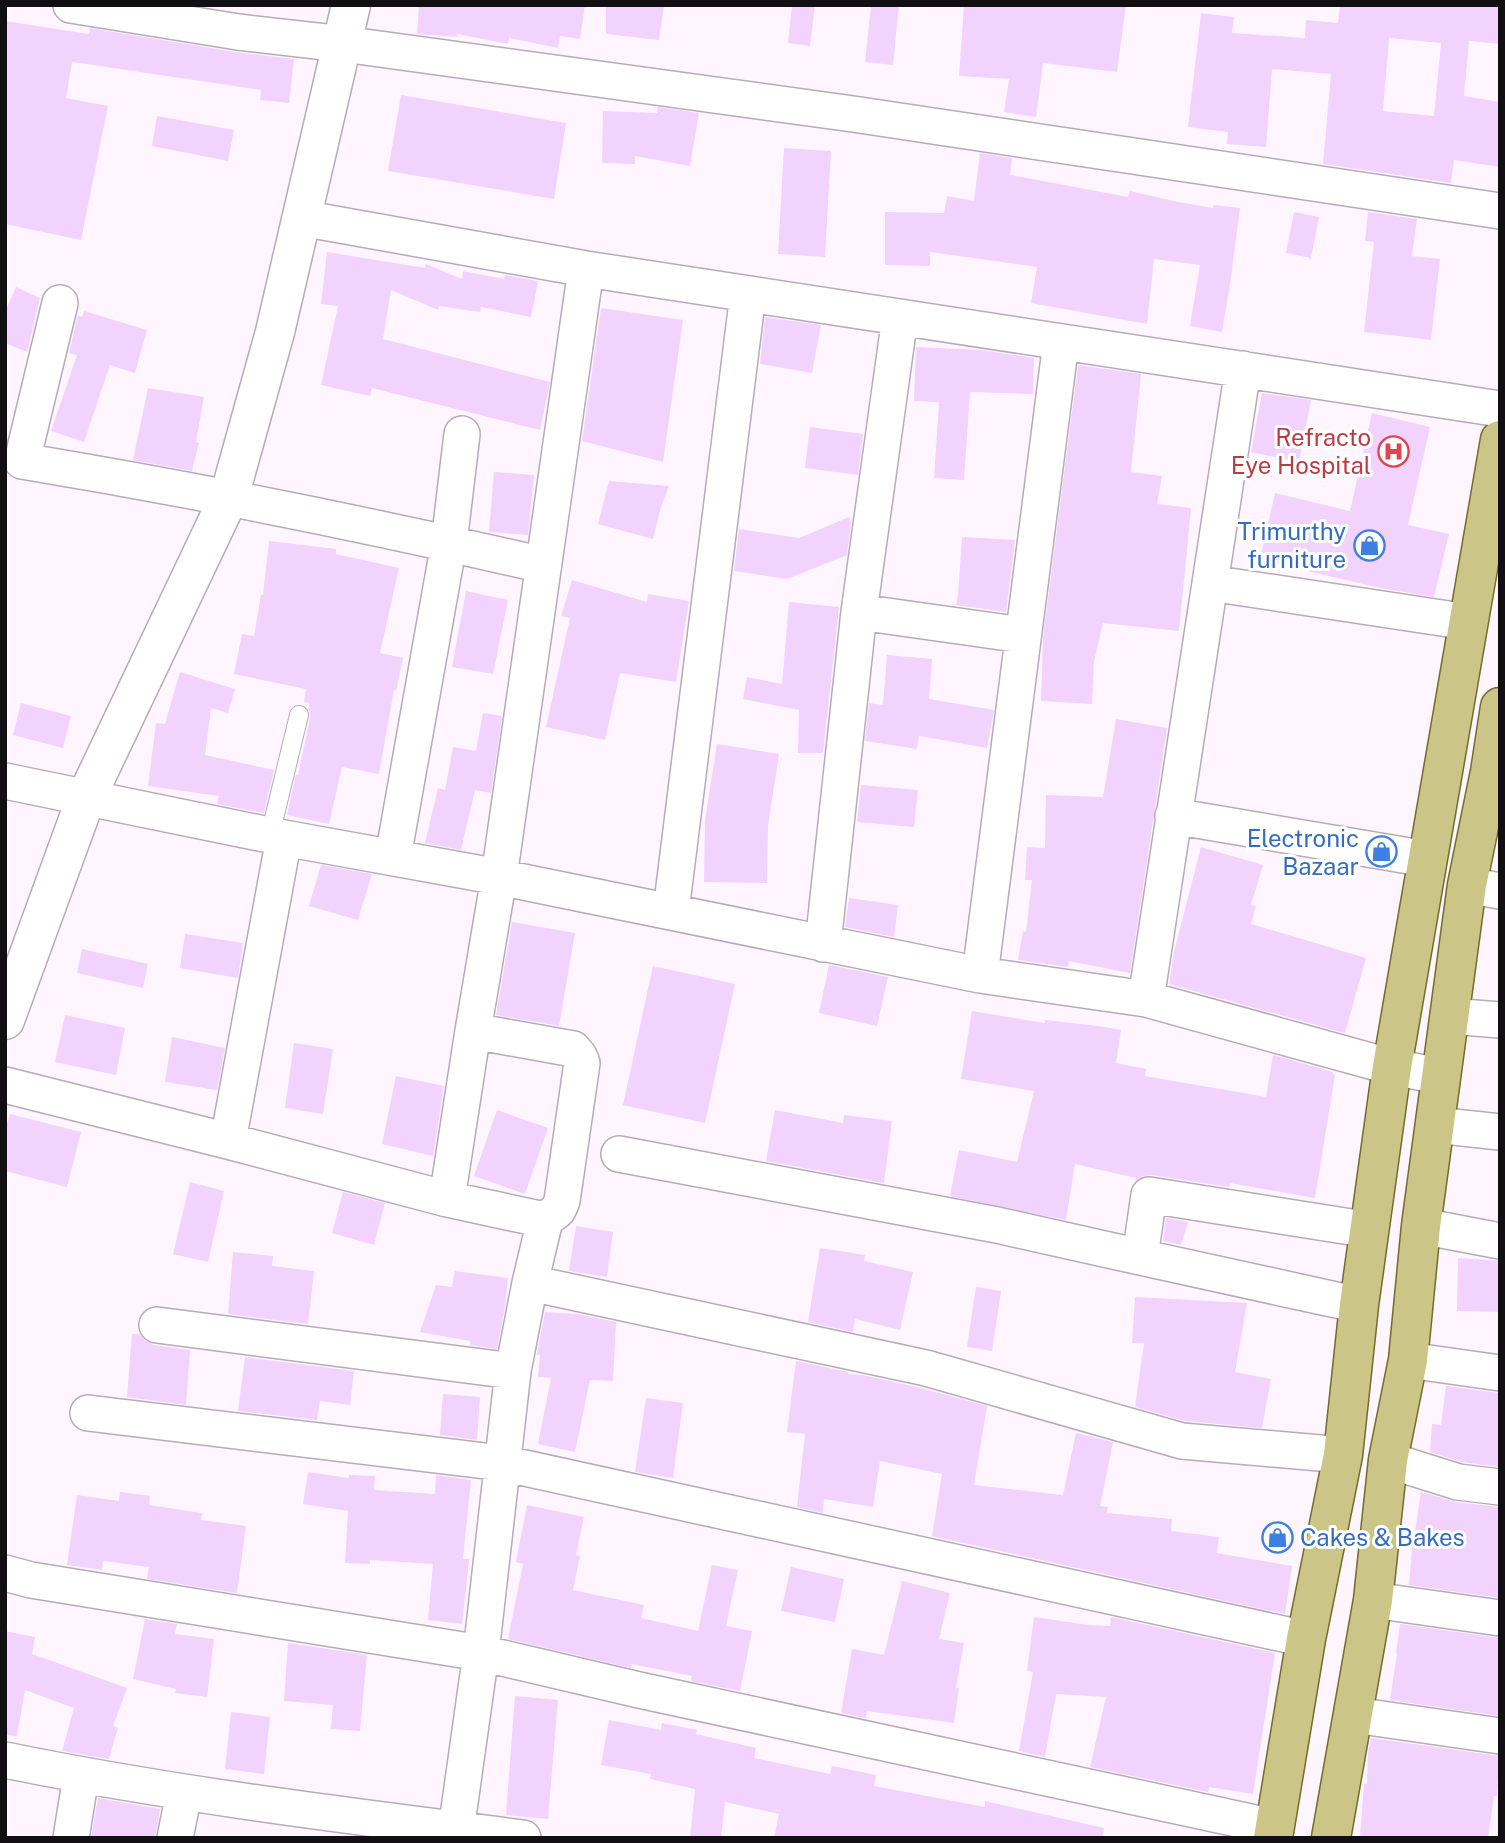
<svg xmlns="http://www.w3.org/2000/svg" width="1505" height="1843" viewBox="0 0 1505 1843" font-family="'Public Sans',sans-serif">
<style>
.building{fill:#f1d3fe;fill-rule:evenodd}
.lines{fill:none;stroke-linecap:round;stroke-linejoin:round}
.service-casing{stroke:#b6abb7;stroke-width:20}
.minor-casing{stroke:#b6abb7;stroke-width:38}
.tertiary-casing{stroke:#b6abb7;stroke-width:41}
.primary-casing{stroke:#746c2a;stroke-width:41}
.service{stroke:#fff;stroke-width:18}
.minor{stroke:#fff;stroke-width:35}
.tertiary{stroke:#fff;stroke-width:38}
.primary{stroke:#cbc587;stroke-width:38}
.labels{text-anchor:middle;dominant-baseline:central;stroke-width:6;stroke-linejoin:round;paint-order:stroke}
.health-label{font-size:24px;fill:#be3a42;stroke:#fff;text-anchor:end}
.shop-label{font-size:24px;fill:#366cbe;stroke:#fff;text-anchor:end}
</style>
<rect width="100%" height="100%" fill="#fff5ff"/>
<!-- building -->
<path class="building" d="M419,5H585L580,39L560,36L558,48L509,38L508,44L457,34V37L417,34Z
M606,5H664L659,40L606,34Z
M792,5H815L810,46L788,43Z
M871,5H899L893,65L865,62Z
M964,5H1126L1117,72L1043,63L1036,117L1004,112L1009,79L959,76Z
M1340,5H1500V44L1469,41L1464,96L1500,102V167L1454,160L1451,183L1323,164L1331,74L1272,69L1266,147L1227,144L1228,132L1188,127L1201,13L1234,17L1232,33L1305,38L1306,20L1338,23ZM1389,38L1441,43L1434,116L1383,111Z
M5,21L89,34L90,28L235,52L294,59L289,103L260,100L261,90L72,62L66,98L108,106L81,240L5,224Z
M401,95L566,123L554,199L388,171Z
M658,107L699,113L690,166L635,156V164L602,163L603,111L657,113Z
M157,116L234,130L228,161L152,146Z
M784,148L831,151L825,257L778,254Z
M980,153L1012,158L1010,175L1128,197L1130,191L1178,202L1213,208L1214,205L1240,208L1230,285L1222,332L1190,326L1200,265L1154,259L1147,324L1031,303L1037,267L930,252V266L885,265V212L944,213L947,196L974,201Z
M1294,212L1319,217L1311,258L1286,253Z
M1368,212L1417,219L1412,256L1440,259L1431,340L1364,332L1374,242L1365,241Z
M327,252L425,268L426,264L462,279L463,271L504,279L505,275L538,281L531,317L481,307L480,312L439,306L438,310L391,290L383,339L550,382L540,430L372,388L370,396L321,385L338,306L321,304Z
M16,287L40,298L27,352L5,343V312Z
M601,308L683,320L663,462L582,441Z
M84,311L147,330L135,373L110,365L84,442L51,431L77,355L69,353L78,315L82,317Z
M765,317L821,325L812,373L760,364Z
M916,347L981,350L1034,358L1033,394L970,392L964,480L934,478L939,402L914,401Z
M1078,365L1141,374L1131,472L1162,476L1157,504L1191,508L1179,631L1103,623L1094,661L1092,704L1041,701L1043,638Z
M148,388L204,397L196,442L199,443L192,471L133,460Z
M1262,393L1311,400L1299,462L1251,452Z
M1372,413L1430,427L1408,525L1449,534L1434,597L1380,588L1260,560L1275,493L1350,511Z
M810,427L863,434L858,475L805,468Z
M494,472L534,475L528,535L489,532Z
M609,481L669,486L661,507L653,539L598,524Z
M849,517L851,522L847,555L787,579L734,571L739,529L799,538Z
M962,537L1015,540L1006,612L956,605L958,595Z
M269,541L336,549V554L399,568L380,653L403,658L396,691L394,690L379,774L342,767L329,824L287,815L296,774L298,775L310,718L309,703L304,702L306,689L234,674L242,634L254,636L261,595H263Z
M572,580L647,602L648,594L689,601L676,682L620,673L605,740L546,727L570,618L561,616Z
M466,591L508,600L493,674L452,667Z
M789,602L839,607L823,753H798L799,710L743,699L747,677L782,684Z
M887,655L932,659L929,699L994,710L987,748L919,736L917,749L865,741L869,703L883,705Z
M180,672L235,689L228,713L211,708L205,755L274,770L264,813L217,804L219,796L148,786L156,723L165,724Z
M21,703L71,716L63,748L13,735Z
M483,713L502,716L491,793L475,790L461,850L425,843L438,788L445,790L453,747L476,751Z
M1116,719L1167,728L1130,973L1069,961L1068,967L1018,960L1023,931L1026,932L1032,880H1025L1027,847L1045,848L1046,795L1103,797Z
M717,744L779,754L768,826L767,883L704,882L705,820Z
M861,785L918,790L914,827L857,822Z
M1201,847L1263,865L1251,905L1256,906L1251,924L1366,958L1345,1033L1169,984L1174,952Z
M321,865L372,874L358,920L309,906Z
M849,898L898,905L894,937L845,927Z
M512,922L575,933L559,1026L496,1015Z
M185,934L243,943L238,978L180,968Z
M82,949L148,964L143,988L77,973Z
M829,965L888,977L877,1026L819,1013Z
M653,966L735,984L705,1123L623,1105Z
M972,1011L1045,1023V1020L1098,1026L1121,1030L1116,1063L1146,1069L1145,1076L1266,1097L1273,1055L1333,1072V1074L1335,1075L1315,1198L1230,1183L1229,1187L1152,1175L1142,1176L1135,1181L1136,1178L1075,1164L1066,1220L950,1196L959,1150L1017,1162L1034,1091L961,1079Z
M65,1015L125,1028L116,1075L55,1062Z
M172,1037L225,1048L217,1090L165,1082Z
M294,1043L333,1049L323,1114L285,1108Z
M396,1076L444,1086L433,1156L382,1144Z
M497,1110L548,1128L525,1194L474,1176Z
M775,1110L843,1123L844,1115L892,1121L884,1183L766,1161Z
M10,1114L81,1132L67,1187L5,1171V1130Z
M190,1182L224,1191L208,1262L173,1254Z
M343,1192L385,1203L374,1245L332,1233Z
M1166,1218L1188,1222L1181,1245L1163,1241Z
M576,1226L613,1232L607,1277L569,1271Z
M820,1248L865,1255L864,1261L913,1272L900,1330L855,1319L853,1332L808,1322Z
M233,1252L273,1256L272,1266L314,1271L308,1324L228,1314Z
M1458,1258L1500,1261V1312L1457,1311Z
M455,1271L508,1278L505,1306L497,1349L470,1345V1341L420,1332L436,1285L452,1287Z
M976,1287L1001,1291L992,1351L967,1347Z
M1135,1297L1247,1303L1235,1372L1271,1379L1262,1428L1186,1421L1135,1407L1144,1343H1132Z
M545,1312L577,1314L616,1322L613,1381L590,1380L575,1452L538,1444L551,1378L538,1377L540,1355H537Z
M132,1334H140L145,1341L154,1345L190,1350L186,1405L127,1397Z
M245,1357L354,1371L350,1405L320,1401L317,1420L238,1411Z
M796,1361L848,1372V1374L862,1375L921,1388L987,1406L974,1485L1063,1495L1076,1433L1113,1442L1100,1506L1108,1507L1107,1513L1172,1519L1171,1531L1219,1537L1217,1553L1292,1566L1285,1614L932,1536L942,1474L880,1461L873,1507L824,1499L823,1513L797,1507L805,1434L787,1432Z
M1446,1386L1500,1393V1467L1462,1462L1430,1452L1432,1424L1441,1425Z
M443,1394L480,1397L477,1440L440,1435Z
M646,1398L683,1403L673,1478L635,1472Z
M308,1472L349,1478V1475L375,1476L374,1490L435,1494L436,1475L471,1480L463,1559H469L462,1624L428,1620L433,1564L370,1560V1564L345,1563L348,1511L303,1504Z
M120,1492L150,1496L149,1505L202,1513L201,1520L246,1526L237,1593L147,1579L149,1567L103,1561L102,1570L67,1565L77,1495L119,1501Z
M1421,1492L1456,1502L1500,1507V1598L1409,1585L1413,1538H1414Z
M527,1505L584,1517L576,1555L580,1556L573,1590L644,1605L641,1618L698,1631L712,1565L738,1570L726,1626L752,1631L740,1691L691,1681L692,1676L632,1664L631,1668L508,1639L523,1564L516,1562Z
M791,1567L844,1579L835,1622L781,1611Z
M902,1581L950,1593L939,1639L964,1643L956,1688H959L954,1723L867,1711L866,1718L841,1713L852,1649L884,1655Z
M1034,1617L1088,1625L1110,1626L1111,1617L1275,1653L1253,1794L1209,1787L1208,1792L1090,1767L1106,1697L1056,1694L1045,1757L1019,1751L1033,1672L1027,1671Z
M145,1619L177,1624L175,1634L214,1639L207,1697L175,1693L176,1689L133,1679Z
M1400,1624L1500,1638V1716L1390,1700L1397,1653H1396Z
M5,1631L35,1637L32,1654L127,1688L113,1726L118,1728L109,1759L62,1751L74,1708L25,1690L17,1736L5,1735Z
M288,1643L367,1655L360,1731L331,1729L333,1705L284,1701Z
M515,1696L558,1700L548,1819L506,1815Z
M231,1712L270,1717L264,1774L225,1769Z
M609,1720L661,1730L662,1723L697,1730L696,1734L756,1748L754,1758L830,1774L832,1766L876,1775L874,1786L985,1807V1801L1104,1828L1103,1838H774L779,1814L725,1802L721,1838H690L695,1789L650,1779L651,1774L601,1765Z
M1371,1738L1499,1756L1497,1796H1494L1488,1838L1360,1836L1364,1783L1367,1784L1368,1752Z
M98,1798L160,1809L155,1838H91Z"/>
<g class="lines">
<defs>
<path id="service" d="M270,835L299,715"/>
<path id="minor" d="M71,5L238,32L343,44L853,114L1500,211
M301,218L586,269L1500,409
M60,303L22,461C197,490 370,525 543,565
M1210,583L1468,622
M859,612L1022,635
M5,781L284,838L499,877L980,975L1146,999L1392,1067L1440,1076
M1173,816L1427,859
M393,857L449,543L462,434
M1467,885L1500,891
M671,911L748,294
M823,944L859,612L900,317
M980,975L1061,342
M1146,999L1243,369
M1449,1016L1500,1020
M473,1031L573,1049L579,1056L582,1063L562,1201L558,1210L545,1220
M5,1085L228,1141L447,1199L545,1220L530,1283L926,1368L1182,1441L1343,1455
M1435,1125L1500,1132
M228,1141L284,838
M619,1154L997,1225L1140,1257L1149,1195L1370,1230
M447,1199L473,1031L499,877L586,269
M1421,1226L1500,1241
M1140,1257L1359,1305
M157,1325L513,1371
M1408,1360L1500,1373
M88,1413L502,1463L1306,1639
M1388,1460L1458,1482L1500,1487
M5,1573L31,1580L481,1653L639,1690L1274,1827
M1373,1600L1500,1618
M1354,1715L1500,1736
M5,1760C176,1795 350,1816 523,1838
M71,1838L81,1776
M175,1838L184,1793
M455,1838L481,1653L513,1371L530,1283"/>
<path id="tertiary" d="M5,1020L86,798L229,497L275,332L351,5"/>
<path id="primary" d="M1273,1838L1306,1639L1343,1455L1359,1305L1392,1067L1500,440
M1331,1838L1373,1600L1388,1460L1408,1360L1421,1226L1467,885L1490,772L1500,707"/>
</defs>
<!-- service casing -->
<use href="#service" class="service-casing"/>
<!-- minor casing -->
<use href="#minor" class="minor-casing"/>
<!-- tertiary casing -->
<use href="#tertiary" class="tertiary-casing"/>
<!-- primary casing -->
<use href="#primary" class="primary-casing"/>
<!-- service -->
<use href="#service" class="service"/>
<!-- minor -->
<use href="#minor" class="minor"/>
<!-- tertiary -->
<use href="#tertiary" class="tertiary"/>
<!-- primary -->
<use href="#primary" class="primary"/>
</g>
<!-- icons -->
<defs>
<symbol id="hospital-ring" viewBox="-11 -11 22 22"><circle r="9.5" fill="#fff" stroke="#e0444e" stroke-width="1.5"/><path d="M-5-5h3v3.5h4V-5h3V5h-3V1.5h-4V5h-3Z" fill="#e0444e"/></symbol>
<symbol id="shop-ring" viewBox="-11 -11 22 22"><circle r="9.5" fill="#fff" stroke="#3f7fe0" stroke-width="1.5"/><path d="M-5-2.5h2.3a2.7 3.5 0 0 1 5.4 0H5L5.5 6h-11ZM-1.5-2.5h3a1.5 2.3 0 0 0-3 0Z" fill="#3f7fe0"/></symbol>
</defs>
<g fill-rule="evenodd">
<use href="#hospital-ring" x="1376" y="434" width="35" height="35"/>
<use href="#shop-ring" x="1352" y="528" width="35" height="35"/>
<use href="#shop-ring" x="1364" y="834" width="35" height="35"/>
<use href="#shop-ring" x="1260" y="1520" width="35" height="35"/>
</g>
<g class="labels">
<!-- health labels -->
<g class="health-label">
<text x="1371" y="437">Refracto<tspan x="1371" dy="28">Eye Hospital</tspan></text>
</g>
<!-- shop labels -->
<g class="shop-label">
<text x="1346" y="531">Trimurthy<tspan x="1346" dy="28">furniture</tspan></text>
<text x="1359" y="838">Electronic<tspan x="1359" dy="28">Bazaar</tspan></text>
<text x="1300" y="1537" text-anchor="start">Cakes &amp; Bakes</text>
</g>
</g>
<!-- border -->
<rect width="1505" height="1843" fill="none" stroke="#120f12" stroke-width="14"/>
</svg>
